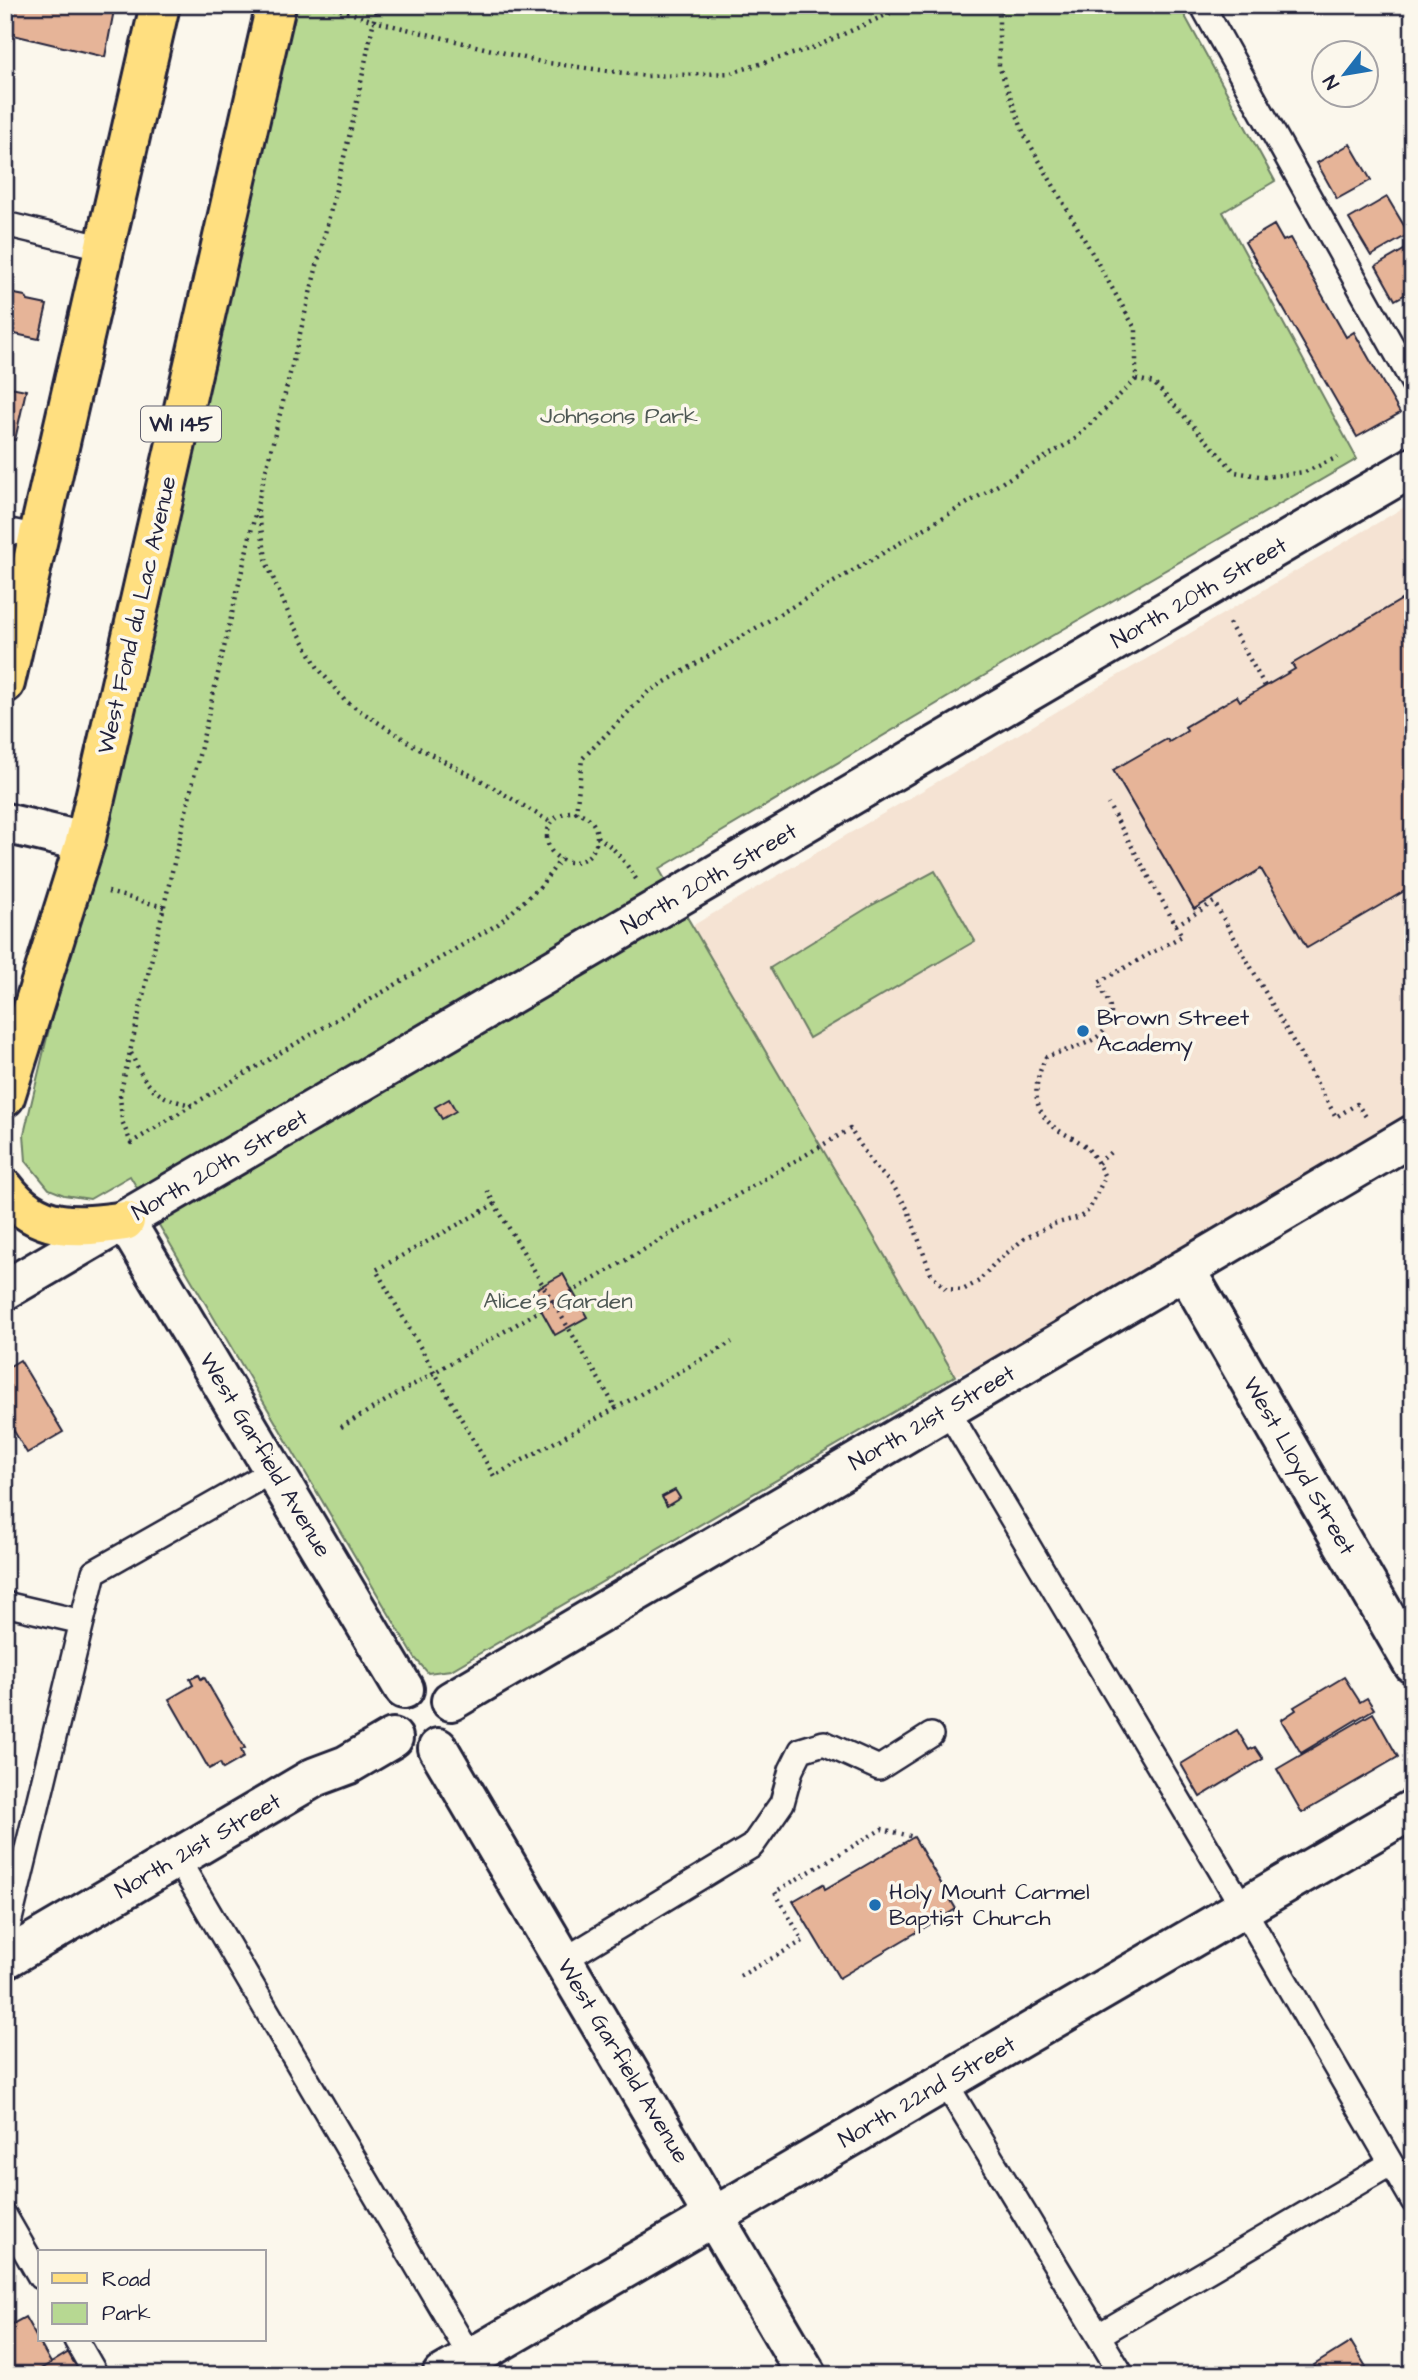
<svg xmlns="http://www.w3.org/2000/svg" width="1418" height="2380" viewBox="0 0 1418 2380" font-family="'Architects Daughter',sans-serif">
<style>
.built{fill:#f5e3d3}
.green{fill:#b7d892;stroke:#6c7d66;stroke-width:2}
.building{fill:#e6b498;stroke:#22223b;stroke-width:2}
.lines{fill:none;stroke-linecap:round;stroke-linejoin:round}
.lane-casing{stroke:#22223b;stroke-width:28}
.street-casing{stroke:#22223b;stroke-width:44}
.secondary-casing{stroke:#22223b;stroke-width:44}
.primary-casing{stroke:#22223b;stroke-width:44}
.path{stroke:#22223b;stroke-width:4.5;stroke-dasharray:2 5;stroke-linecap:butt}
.lane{stroke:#fbf7ec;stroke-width:23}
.street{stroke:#fbf7ec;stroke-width:38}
.secondary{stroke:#fbf7ec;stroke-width:38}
.primary{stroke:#ffdf80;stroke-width:38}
.poi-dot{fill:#1f6fb2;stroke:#fbf7ec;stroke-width:2.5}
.labels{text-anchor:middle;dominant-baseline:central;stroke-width:7;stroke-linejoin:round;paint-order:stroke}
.shield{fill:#fbf7ec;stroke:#636270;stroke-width:2}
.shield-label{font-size:21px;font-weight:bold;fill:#22223b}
.park-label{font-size:23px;fill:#4f5955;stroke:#fbf7ec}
.street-label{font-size:23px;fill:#22223b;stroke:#fbf7ec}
.poi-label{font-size:23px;fill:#22223b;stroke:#fbf7ec;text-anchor:start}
</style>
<rect width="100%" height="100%" fill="#fbf7ec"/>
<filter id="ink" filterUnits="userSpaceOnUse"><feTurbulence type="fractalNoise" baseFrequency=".0143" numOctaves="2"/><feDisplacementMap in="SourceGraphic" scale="14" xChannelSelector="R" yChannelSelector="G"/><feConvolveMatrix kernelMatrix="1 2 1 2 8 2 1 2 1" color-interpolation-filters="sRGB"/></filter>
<g filter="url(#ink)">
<!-- built -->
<path class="built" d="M1413,502V1135L1185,1269L955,1376L692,926Z"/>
<!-- green -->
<path class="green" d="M293,5H1179L1275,181L1223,212L1357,459L1024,652L659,869L955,1376L451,1670L428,1673L415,1658L130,1176L90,1199L64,1195L49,1189L26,1161L24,1134Z
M935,871L975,941L809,1038L770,968L872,905Z"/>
<!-- building -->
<path class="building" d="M8,5H115L105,57L5,33Z
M1350,144L1371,180L1337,199L1317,163Z
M1387,197L1409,234L1371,256L1349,219Z
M1274,225L1283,241L1290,238L1346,337L1354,332L1400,413L1357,437L1245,242Z
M1409,247L1413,253V290L1395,300L1376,266Z
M9,293L25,296L28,301L47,305L39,339L5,332V295Z
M5,386L26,390L15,440L5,438Z
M5,445L12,446L5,480Z
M1413,593V886L1307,948L1261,869L1194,909L1113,770L1167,739L1169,742L1187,731L1185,727L1237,696L1240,701L1295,669L1292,664Z
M449,1099L456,1111L442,1119L435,1107Z
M563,1274L587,1317L555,1335L531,1292Z
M20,1360L63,1432L27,1453L5,1416V1364L8,1363L10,1366Z
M675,1490L680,1498L667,1506L662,1497Z
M199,1675L201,1679L204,1677L245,1748L241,1750L244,1757L223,1769L220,1763L209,1769L169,1699L193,1685L190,1679Z
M1344,1677L1360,1702L1367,1698L1374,1709L1301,1753L1281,1720L1296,1710L1294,1707Z
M1373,1713L1398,1757L1302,1813L1277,1769Z
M1237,1730L1249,1750L1255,1747L1263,1759L1200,1797L1181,1764Z
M914,1837L956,1909L839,1978L793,1901L823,1884L825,1889Z
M25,2317L51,2363L30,2375H5V2328Z
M1351,2342L1371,2375H1319L1314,2365Z
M69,2352L83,2375H30L51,2363Z"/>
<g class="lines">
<defs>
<path id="lane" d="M1202,5L1413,383
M5,224L105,248
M5,530L39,537
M947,1409L1243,1908L1413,2201
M5,1604L82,1622
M177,1858L481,2375
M5,1940L94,1572L274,1470
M564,1960L752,1846L782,1803L791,1770L801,1750L824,1743L879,1768L931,1735
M945,2082L1122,2375
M5,2216L40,2277
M1099,2335L1390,2164
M76,2340L96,2375"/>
<path id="street" d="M5,823L85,842
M125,1221L404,1689
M1185,1269L1413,1664
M451,1701L1413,1135
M438,1748L807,2375
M5,1959L315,1777L347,1765L393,1738
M442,2375L1413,1809"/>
<path id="secondary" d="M5,1290L1413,467"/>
<path id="primary" d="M5,683L160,5
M5,1097L85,842L276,5
M5,1189C37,1232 77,1228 125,1221"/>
</defs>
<!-- lane casing -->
<use href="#lane" class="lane-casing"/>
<!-- street casing -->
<use href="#street" class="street-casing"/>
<!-- secondary casing -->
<use href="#secondary" class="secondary-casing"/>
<!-- primary casing -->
<use href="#primary" class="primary-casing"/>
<!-- path -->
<path class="path" d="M327,5L374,21L541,62L646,76L731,73L815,47L908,5
M377,5L353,121L257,506L120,1095L122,1121L131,1143L192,1105L498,924L539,888L561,859
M990,5L999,13L1012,5
M1136,379L1154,383L1235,472L1265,477L1305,472L1338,457
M258,510L267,564L290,617L318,668L345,701L413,745L484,782L552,823
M1229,623L1265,686
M547 837a25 25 0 1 1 50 0a25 25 0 1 1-50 0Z
M576,813L582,759L648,692L1074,440L1136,379V330L1024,134L999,66V13
M597,837C615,847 625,862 636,879
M108,892L164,907
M1176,925L1214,902L1336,1117L1357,1104L1367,1118
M131,1053C146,1087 155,1098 192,1105
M1098,1163L1112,1151
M487,1191L616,1408L732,1342
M495,1204L376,1270L494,1476L616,1408
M341,1427L850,1129L872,1163L894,1187L908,1210L931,1274L946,1289L963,1290L979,1281L995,1263L1025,1238L1054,1224L1080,1217L1089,1210L1105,1177C1100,1167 1095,1157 1087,1148C1078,1139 1064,1135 1054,1127C1030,1108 1034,1081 1046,1057C1069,1048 1110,1043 1111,1013C1111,1004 1102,991 1099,982L1182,936L1108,804
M740,1976L803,1941L775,1892L882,1829L914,1837"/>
<!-- lane -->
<use href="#lane" class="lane"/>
<!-- street -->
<use href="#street" class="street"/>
<!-- secondary -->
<use href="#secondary" class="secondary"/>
<!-- primary -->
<use href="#primary" class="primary"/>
</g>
</g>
<!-- markers -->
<g class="poi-dot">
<circle cx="1083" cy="1031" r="7"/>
<circle cx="875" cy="1905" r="7"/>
</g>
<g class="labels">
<!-- shield labels -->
<rect class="shield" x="141" y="406.5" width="80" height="35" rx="5"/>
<g class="shield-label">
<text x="181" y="424">WI 145</text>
</g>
<!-- park labels -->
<g class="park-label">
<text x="619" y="416">Johnsons Park</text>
<text x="558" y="1301">Alice's Garden</text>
</g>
<!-- street labels -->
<g class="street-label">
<text transform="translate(1199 593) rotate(-30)">North 20th Street</text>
<text transform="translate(137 615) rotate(-77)">West Fond du Lac Avenue</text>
<text transform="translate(709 879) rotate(-30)">North 20th Street</text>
<text transform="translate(220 1165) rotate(-30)">North 20th Street</text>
<text transform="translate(932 1418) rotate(-30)">North 21st Street</text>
<text transform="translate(265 1455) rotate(59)">West Garfield Avenue</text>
<text transform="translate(1299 1466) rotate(60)">West Lloyd Street</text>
<text transform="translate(198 1846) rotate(-30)">North 21st Street</text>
<text transform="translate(623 2061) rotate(59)">West Garfield Avenue</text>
<text transform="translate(927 2092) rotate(-30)">North 22nd Street</text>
</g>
<!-- poi labels -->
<g class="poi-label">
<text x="1097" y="1018">Brown Street<tspan x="1097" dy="26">Academy</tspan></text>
<text x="889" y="1892">Holy Mount Carmel<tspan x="889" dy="26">Baptist Church</tspan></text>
</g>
</g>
<!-- margin -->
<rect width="1418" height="2380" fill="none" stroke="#fbf7ec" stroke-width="28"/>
<rect x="14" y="14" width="1390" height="2352" fill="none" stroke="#22223b" stroke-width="2.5" filter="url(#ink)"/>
<!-- legend -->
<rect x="38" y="2250" width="228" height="91" fill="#fbf7ec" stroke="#a4a2a5" stroke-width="2"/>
<rect x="52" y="2273" width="35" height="10" fill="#ffdf80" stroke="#a4a2a5" stroke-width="2"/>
<text x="102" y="2286" font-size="21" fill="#22223b">Road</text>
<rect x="52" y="2303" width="35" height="21" fill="#b7d892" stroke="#a4a2a5" stroke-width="2"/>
<text x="102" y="2320" font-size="21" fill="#22223b">Park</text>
<!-- north arrow -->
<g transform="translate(1345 74) rotate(239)"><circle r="33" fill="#fbf7ec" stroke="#a4a2a5" stroke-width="2"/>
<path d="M0-5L12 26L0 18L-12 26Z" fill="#1f6fb2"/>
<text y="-10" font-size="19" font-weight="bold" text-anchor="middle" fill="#22223b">N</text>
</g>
</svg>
